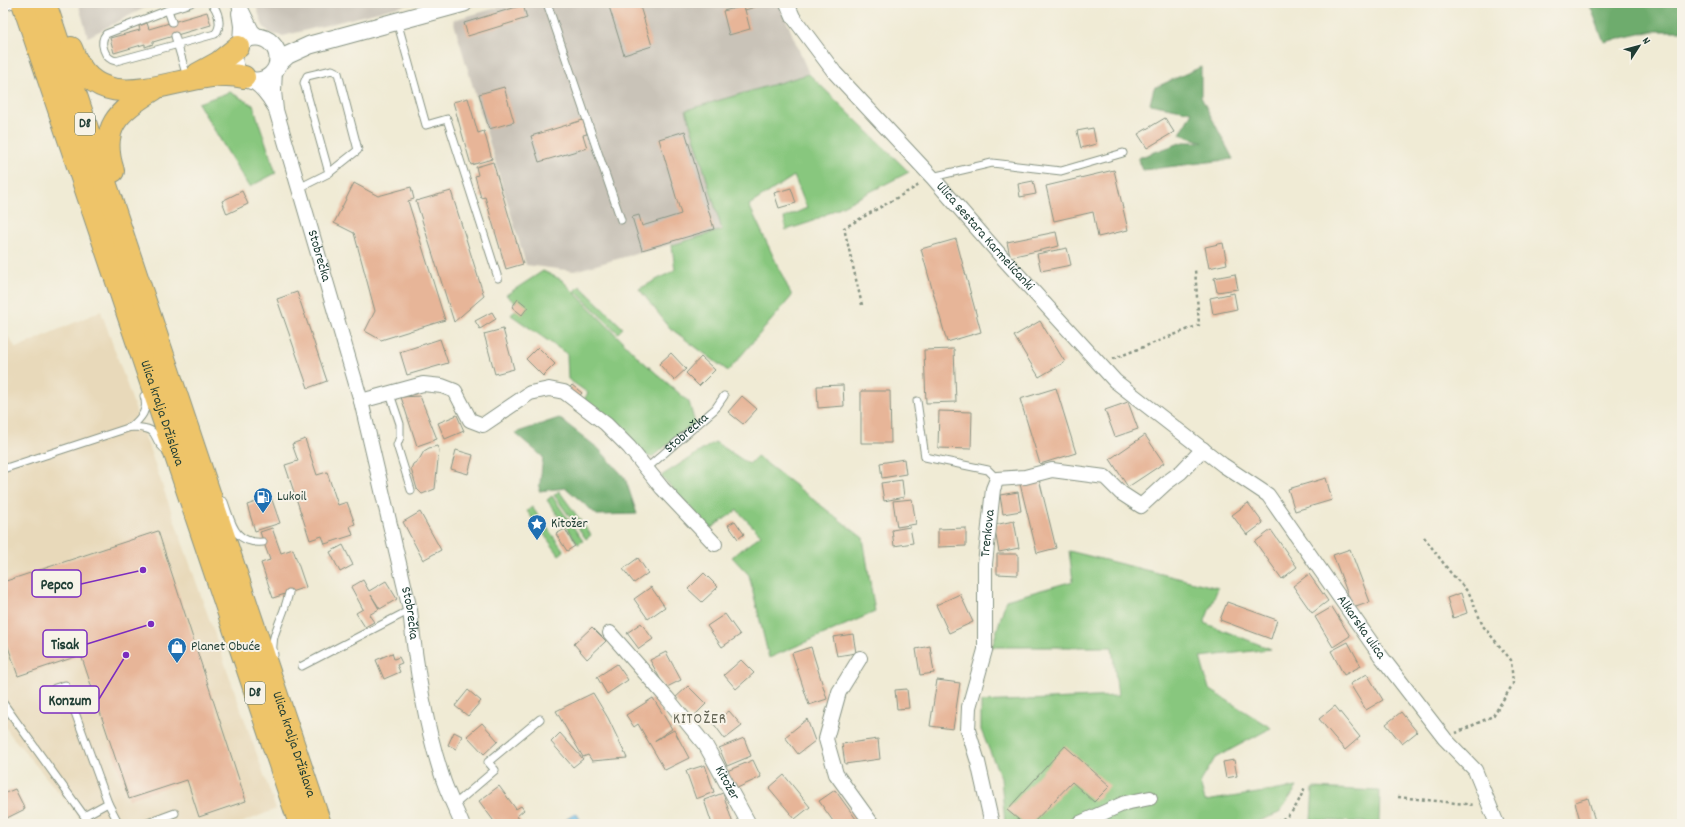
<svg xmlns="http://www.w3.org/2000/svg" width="1685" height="827" viewBox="0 0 1685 827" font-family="Dekko,sans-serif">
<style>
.built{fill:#e8d9ba}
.industrial{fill:#c9c3b8}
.green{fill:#88c77e;stroke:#548259}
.forest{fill:#6eac6d;stroke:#467450}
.water{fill:#6bb9e5;stroke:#457b8c}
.building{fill:#e7b598}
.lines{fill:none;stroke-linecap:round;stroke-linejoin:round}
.service-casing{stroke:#889484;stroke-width:9}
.minor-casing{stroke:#889484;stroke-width:16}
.tertiary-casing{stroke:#889484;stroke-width:19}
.trunk-casing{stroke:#889484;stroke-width:24}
.path{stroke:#889484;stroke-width:2.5;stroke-dasharray:3 3;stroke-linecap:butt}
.service{stroke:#fff;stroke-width:7}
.minor{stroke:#fff;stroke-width:14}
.tertiary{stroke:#fff;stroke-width:17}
.trunk{stroke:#eec469;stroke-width:22}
.labels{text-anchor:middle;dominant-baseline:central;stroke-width:4;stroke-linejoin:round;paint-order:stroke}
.shield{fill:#f7f3e8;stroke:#60746a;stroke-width:1}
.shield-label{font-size:13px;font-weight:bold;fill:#1f3d34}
.street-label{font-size:14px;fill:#1f3d34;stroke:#f7f3e8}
.poi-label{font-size:14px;fill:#1f3d34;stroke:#f7f3e8;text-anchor:start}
.neighbourhood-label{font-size:15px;letter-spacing:1px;fill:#656757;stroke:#f7f3e8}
.leader{fill:none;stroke:#7b2cbf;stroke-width:1.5}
.callout-dot{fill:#7b2cbf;stroke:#f7f3e8;stroke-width:1.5}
.callout{fill:#f7f3e8;stroke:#7b2cbf;stroke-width:1.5}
.callout-label{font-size:15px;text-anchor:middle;font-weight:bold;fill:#1f3d34}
</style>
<rect width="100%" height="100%" fill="#f7f3e8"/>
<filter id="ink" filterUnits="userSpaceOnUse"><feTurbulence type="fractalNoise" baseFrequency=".025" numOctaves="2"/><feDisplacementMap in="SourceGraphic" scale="8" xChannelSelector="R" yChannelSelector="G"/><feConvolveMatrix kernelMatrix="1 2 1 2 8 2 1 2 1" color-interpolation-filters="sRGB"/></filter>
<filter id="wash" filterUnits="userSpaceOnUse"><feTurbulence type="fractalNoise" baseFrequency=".012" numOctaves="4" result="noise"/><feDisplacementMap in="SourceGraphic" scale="16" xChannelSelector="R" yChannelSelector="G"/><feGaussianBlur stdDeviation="0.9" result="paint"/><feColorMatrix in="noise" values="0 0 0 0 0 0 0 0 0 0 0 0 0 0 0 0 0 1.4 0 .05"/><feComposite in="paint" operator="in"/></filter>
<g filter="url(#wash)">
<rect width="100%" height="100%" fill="#f0ebd5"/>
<!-- built -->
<path class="built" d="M101,311L276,809L239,824H85L10,734L3,723V329L16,348Z"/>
<!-- industrial -->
<path class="industrial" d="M78,3H154L88,37Z
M255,3H414L283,36L271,34L263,26Z
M515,3H779L809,74L686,110L722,230L574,271L526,265L453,20Z"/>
<!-- green -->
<path class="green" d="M809,74L909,172L811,222L786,230L784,218L807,208L794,176L749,205L792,296L728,371L670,328L639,289L675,270L672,245L722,230L686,110Z
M230,92L253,105L276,173L249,187L198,103Z
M543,271L562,280L640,359L689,402L695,423L652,457L642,455L582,403L588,393L568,379L567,354L511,315L519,306L506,295Z
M580,286L623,328L618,333L575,291Z
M715,442L749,464L757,456L863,538L875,612L769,658L749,575L732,557L761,535L737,510L710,529L661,476Z
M559,491L591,535L586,539L554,495Z
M552,496L583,541L578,544L547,500Z
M532,507L564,551L559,555L527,511Z
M1069,551L1218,588L1204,623L1271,649L1200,657L1209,689L1271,728L1215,758L1200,783L1205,801L1297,787L1279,813L1252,824H1005L1001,778L981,730V702L1118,696L1112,647H992L1006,600L1073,581Z
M1313,788L1380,791L1379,823L1311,820Z"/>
<!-- forest -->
<path class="forest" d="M1589,3H1682V31H1653L1604,42Z
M1201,67V97L1233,159L1143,170L1138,158L1183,142H1203L1180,134L1192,112L1150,104L1154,88Z
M559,418L599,449L625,478L637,514L597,515L566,488L539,491L543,457L515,433Z"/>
<!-- water -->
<path class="water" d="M576,813L580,819L575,824H566L564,821Z"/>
<g id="blocks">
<!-- building -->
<path class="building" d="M608,3H639L652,46L624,55Z
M743,3H754L755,7L745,10Z
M523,5L527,18L468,36L464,23Z
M744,6L750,29L729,35L723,11Z
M207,12L211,25L153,42V44L145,47V44L114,53L110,38L140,30L139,26L147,23L149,29Z
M504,87L514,122L489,129L479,94Z
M468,98L478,133L484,131L492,159L471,165L453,102Z
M1165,118L1174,132L1147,148L1138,134Z
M583,120L587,134L583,135L587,148L539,162L531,136Z
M1093,128L1096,144L1081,148L1077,131Z
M685,131L714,229L642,250L632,217L639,215L642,226L681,214L659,139Z
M493,162L523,264L506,269L485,197L481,198L475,176L478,175L476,167Z
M1114,170L1128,230L1098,237L1093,212L1054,221L1046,186Z
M1033,181L1036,194L1020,197L1018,184Z
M354,183L378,196L411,187L414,199L408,201L445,320L381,340L365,331L375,311L354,233L334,223Z
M791,188L796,203L779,208L774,193Z
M242,191L248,204L227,214L222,201Z
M451,191L484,296L454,322L416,201Z
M1056,232L1059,246L1010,257L1007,242Z
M956,239L981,332L947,342L921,249Z
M1223,243L1227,264L1209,268L1205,247Z
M1067,248L1071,265L1041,271L1037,254Z
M1235,274L1238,289L1217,292L1214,278Z
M297,292L327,381L308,388L277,299Z
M1234,293L1237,309L1213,314L1210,298Z
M518,299L528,307L522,315L512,307Z
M492,312L496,319L480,329L475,321Z
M1040,321L1065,362L1039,377L1014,336Z
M503,329L514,369L495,374L484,334Z
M440,339L448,363L407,375L400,352Z
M538,347L555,364L543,376L526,359Z
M954,349L956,402L926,403L924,350Z
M671,353L686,369L674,380L659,364Z
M701,357L715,370L699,386L686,373Z
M572,385L582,393L576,400L566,392Z
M843,385L844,406L818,408L817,386Z
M1056,388L1076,453L1040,464L1020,399Z
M861,391H890L891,443H861Z
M420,396L437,439L417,446L401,397Z
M742,396L757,409L743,424L728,412Z
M1128,402L1138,429L1115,437L1105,410Z
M939,411L972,412L971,449L938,448Z
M457,415L464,431L445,439L438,423Z
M1145,435L1164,463L1128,487L1110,459Z
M305,439L317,475L327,472L338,505L347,502L355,524L350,526L353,535L325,544L322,536L310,540L285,465L298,461L292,444Z
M437,446L439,450L435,489L422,494L417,489L411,469L413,464L419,460L424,451L429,448Z
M456,450L473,455L468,474L451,469Z
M904,459L906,474L882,478L880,463Z
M1326,478L1332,500L1295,511L1288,489Z
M1039,479L1056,548L1037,553L1020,484Z
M902,480L904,497L884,501L881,483Z
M1018,492L1021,511L1003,514L1000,495Z
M271,497L280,523L255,531L247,505Z
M912,499L916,524L897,527L893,501Z
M1248,503L1263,523L1247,535L1232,515Z
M420,512L441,550L423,560L403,522Z
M735,521L744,534L738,539L728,525Z
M1014,521L1019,548L999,552L994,525Z
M910,527L913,543L894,546L892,530Z
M272,528L281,553L293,549L306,587L273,598L261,563L270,560L260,532Z
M966,528V546L938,547V529Z
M565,529L575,546L567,551L556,534Z
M1271,530L1297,567L1282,579L1255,542Z
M158,531L246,801L199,817L187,780L129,799L81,655L18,676L3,632V582Z
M343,545L353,565L340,572L330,552Z
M1350,549L1370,602L1353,608L1333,555Z
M997,554H1018V575L997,574Z
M638,558L648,573L634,583L623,569Z
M704,573L718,587L702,602L688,589Z
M1309,574L1328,601L1312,613L1293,586Z
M363,580L369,591L386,581L397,599L380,609L371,595L379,609L369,615L374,622L365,627L356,613L363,609L351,587Z
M651,587L665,607L648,619L634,599Z
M1461,593L1467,613L1453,618L1447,598Z
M960,594L973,622L949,633L936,605Z
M1227,602L1277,620L1271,639L1220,620Z
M1332,607L1350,636L1333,647L1315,617Z
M725,614L740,635L722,647L707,626Z
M641,623L653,639L639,649L627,633Z
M592,627L606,641L587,659L574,644Z
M853,634L856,653L837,656L833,637Z
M1348,642L1361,666L1344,675L1331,651Z
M930,646L934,673L920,675L916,649Z
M811,647L827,699L809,705L792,653Z
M666,652L681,680L665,688L650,660Z
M392,653L394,659L399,657L402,663L397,665L400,672L384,679L376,660Z
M741,660L754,673L736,689L724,675Z
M617,664L628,680L607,694L597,677Z
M1367,674L1383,700L1366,710L1350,684Z
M937,680L960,683L953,729L930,726Z
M688,686L706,704L692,718L674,699Z
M907,689L909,708L897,709L895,690Z
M468,690L481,701L468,716L455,706Z
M593,693L608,718L627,758L592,761L588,755L583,757L556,711Z
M653,698L672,729L654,741L674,730L689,758L665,770L638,724L634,727L626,715Z
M1335,706L1360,737L1345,750L1319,719Z
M729,711L742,726L725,739L713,723Z
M1401,712L1417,732L1402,744L1386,724Z
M807,719L815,741L798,754L785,737Z
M482,723L498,741L484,754L467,736Z
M454,732L462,736L456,749L448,745Z
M560,733L583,759L573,767L551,742Z
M744,738L751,756L727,766L719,748Z
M878,739L880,759L845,764L842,744Z
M1065,746L1110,786L1094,802L1072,782L1032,824H1024L1007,810Z
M753,760L761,777L735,789L727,771Z
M1234,760L1237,776L1226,778L1223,762Z
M705,765L714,792L696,799L686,771Z
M784,775L810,807L795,819L769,788Z
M499,786L516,809L521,806L524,810L517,816L522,824H496L479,801Z
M15,789L25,809L3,820V794Z
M835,790L856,819L849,824H835L819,801Z
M723,793L733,824H712L704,800Z
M1588,798L1596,824H1581L1575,802Z"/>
</g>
</g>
<g filter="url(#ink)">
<use href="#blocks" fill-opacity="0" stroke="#889484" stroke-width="1"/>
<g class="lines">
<defs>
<g id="service">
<path d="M191,3L168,10L106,34C99,42 104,59 116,61L215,34C223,26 218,10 211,3"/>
<path d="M547,3L621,220"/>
<path d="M3,8L14,3"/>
<path d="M168,10L172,22"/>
<path d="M397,21L426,125L447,119L498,278"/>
<path d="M175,36L187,77"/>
<path d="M932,177L992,163L1061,171L1123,153"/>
<path d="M299,188L329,173L358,150L338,73L332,70L307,76L304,83L329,173"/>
<path d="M390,394L400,424V437L397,445L411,490"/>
<path d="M917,401L925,457L988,470L997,479"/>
<path d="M131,427C141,418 149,410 144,396"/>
<path d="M3,469L131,427C165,428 148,438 167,451"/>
<path id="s1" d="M646,469L715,409L724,396"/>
<path d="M218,499L224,502C232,524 234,544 263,542"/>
<path d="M274,655C270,640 277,629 282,615C285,608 287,600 289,593"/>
<path d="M302,666L410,610"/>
<path d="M55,688L65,685L108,803L86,815"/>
<path d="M3,703L90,824"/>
<path d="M108,803L119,824"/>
<path d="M454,805L495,770L488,762L540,719"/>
<path d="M145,824L175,813"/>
</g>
<g id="minor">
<path d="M238,3L252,31L260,38"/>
<path id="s2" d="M787,3L793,17L835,73L932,177L1001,256L1115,381L1223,465L1268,495L1380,655L1445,739L1475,770L1497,824"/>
<path d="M239,13L241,26L240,44"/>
<path id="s3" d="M275,70L274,91L276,110L361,401L410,610C416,668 425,727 444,782C449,796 456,810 462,824"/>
<path d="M250,80C261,86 268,95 274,106"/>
<path d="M361,401L423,384L442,386L455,391L470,420L483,425L530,393L549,389L564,392L606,424L629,447L662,488L715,544"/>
<path id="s4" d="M610,633L667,698L706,746L749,824"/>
<path d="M860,658L839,692L826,739L836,774L872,824"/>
<path id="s5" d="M992,824L978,762L968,730L969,707L985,650V564L993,489L997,479L1025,477L1052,470L1105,477L1121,493L1141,506L1166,483L1181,472L1203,449"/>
<path d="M1078,824L1125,803L1150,798"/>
</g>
<path id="tertiary" d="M234 59a22 22 0 1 1 44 0a22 22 0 1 1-44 0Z
M277,65L288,55L310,45L464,3"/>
<g id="trunk">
<path id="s6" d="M23,3L300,824"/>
<path id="s7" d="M45,3L320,824"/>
<path d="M71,48C101,132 186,63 244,77"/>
<path d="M198,74L218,63L238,47"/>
<path d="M113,171C99,128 118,111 153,90"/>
</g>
</defs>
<!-- service casing -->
<use href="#service" class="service-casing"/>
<!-- minor casing -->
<use href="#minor" class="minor-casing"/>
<!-- tertiary casing -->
<use href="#tertiary" class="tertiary-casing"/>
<!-- trunk casing -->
<use href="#trunk" class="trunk-casing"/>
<!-- path -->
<path class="path" d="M862,305L844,228L921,184
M1113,359L1199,325L1195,269
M1424,537L1450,572L1469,593L1483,626L1511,660L1513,684L1493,716L1456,733
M1398,797L1475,805
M1271,824C1293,817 1296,807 1305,787"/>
<!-- service -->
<use href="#service" class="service"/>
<!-- minor -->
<use href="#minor" class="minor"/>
<!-- tertiary -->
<use href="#tertiary" class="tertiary"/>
<!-- trunk -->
<use href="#trunk" class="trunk"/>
</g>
</g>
<!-- icons -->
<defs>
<symbol id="fuel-pin" viewBox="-11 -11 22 30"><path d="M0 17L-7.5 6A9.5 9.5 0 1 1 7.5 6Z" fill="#1f6fb2" stroke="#f7f3e8"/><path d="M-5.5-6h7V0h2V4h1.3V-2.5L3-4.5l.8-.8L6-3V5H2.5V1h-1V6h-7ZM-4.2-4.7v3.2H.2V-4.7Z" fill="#fff"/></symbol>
<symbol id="sight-pin" viewBox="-11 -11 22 30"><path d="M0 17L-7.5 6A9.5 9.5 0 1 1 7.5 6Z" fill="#1f6fb2" stroke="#f7f3e8"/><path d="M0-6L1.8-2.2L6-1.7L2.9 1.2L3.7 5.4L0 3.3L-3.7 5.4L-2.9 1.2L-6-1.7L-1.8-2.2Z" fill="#fff"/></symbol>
<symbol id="shop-pin" viewBox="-11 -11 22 30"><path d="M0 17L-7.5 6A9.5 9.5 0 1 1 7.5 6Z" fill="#1f6fb2" stroke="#f7f3e8"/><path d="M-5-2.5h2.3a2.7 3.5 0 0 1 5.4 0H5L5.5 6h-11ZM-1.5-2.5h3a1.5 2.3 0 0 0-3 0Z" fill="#fff"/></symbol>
</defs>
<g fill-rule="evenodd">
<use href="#fuel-pin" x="252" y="486" width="22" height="30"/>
<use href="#sight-pin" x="526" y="513" width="22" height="30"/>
<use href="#shop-pin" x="166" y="636" width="22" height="30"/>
</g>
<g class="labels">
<!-- shield labels -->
<g class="shield">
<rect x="75" y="113" width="20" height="22" rx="3"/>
<rect x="245" y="682" width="20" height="22" rx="3"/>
</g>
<g class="shield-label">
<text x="85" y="124">D8</text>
<text x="255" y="693">D8</text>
</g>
<!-- street labels -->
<g class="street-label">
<text stroke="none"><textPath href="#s2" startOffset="307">Ulica sestara Karmelićanki</textPath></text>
<text stroke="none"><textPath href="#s3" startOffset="192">Stobrečka</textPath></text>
<text stroke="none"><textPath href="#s6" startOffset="433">Ulica kralja Držislava</textPath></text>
<text stroke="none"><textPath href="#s1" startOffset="54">Stobrečka</textPath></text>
<text stroke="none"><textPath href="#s5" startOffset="296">Trenkova</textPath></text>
<text stroke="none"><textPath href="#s3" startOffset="561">Stobrečka</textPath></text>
<text stroke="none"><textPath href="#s2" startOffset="854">Alkarska ulica</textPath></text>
<text stroke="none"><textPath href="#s7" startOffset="782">Ulica kralja Držislava</textPath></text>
<text stroke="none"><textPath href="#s4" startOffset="191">Kitožer</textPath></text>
</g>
<!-- poi labels -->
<g class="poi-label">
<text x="277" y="497">Lukoil</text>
<text x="551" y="524">Kitožer</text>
<text x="191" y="647">Planet Obuće</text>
</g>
<!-- neighbourhood labels -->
<g class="neighbourhood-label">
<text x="700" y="720">KITOŽER</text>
</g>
</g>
<!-- callouts -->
<path class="leader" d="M143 570L81 584M151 624L87 644M126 655L99 699"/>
<g class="callout-dot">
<circle cx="143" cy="570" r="4"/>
<circle cx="151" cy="624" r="4"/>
<circle cx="126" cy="655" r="4"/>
</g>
<g class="callout">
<rect x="32" y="570" width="49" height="27" rx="4"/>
<rect x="43" y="630" width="44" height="27" rx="4"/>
<rect x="40" y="686" width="59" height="27" rx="4"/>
</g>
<g class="callout-label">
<text x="57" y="589">Pepco</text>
<text x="65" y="649">Tisak</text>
<text x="70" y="705">Konzum</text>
</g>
<!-- margin -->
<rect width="1685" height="827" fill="none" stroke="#f7f3e8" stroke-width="16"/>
<!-- north arrow -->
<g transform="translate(1639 46) rotate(54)" stroke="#f7f3e8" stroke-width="3" paint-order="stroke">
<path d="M0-3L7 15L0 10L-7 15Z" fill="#1f3d34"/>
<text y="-6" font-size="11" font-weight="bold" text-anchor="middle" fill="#1f3d34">N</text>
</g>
</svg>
